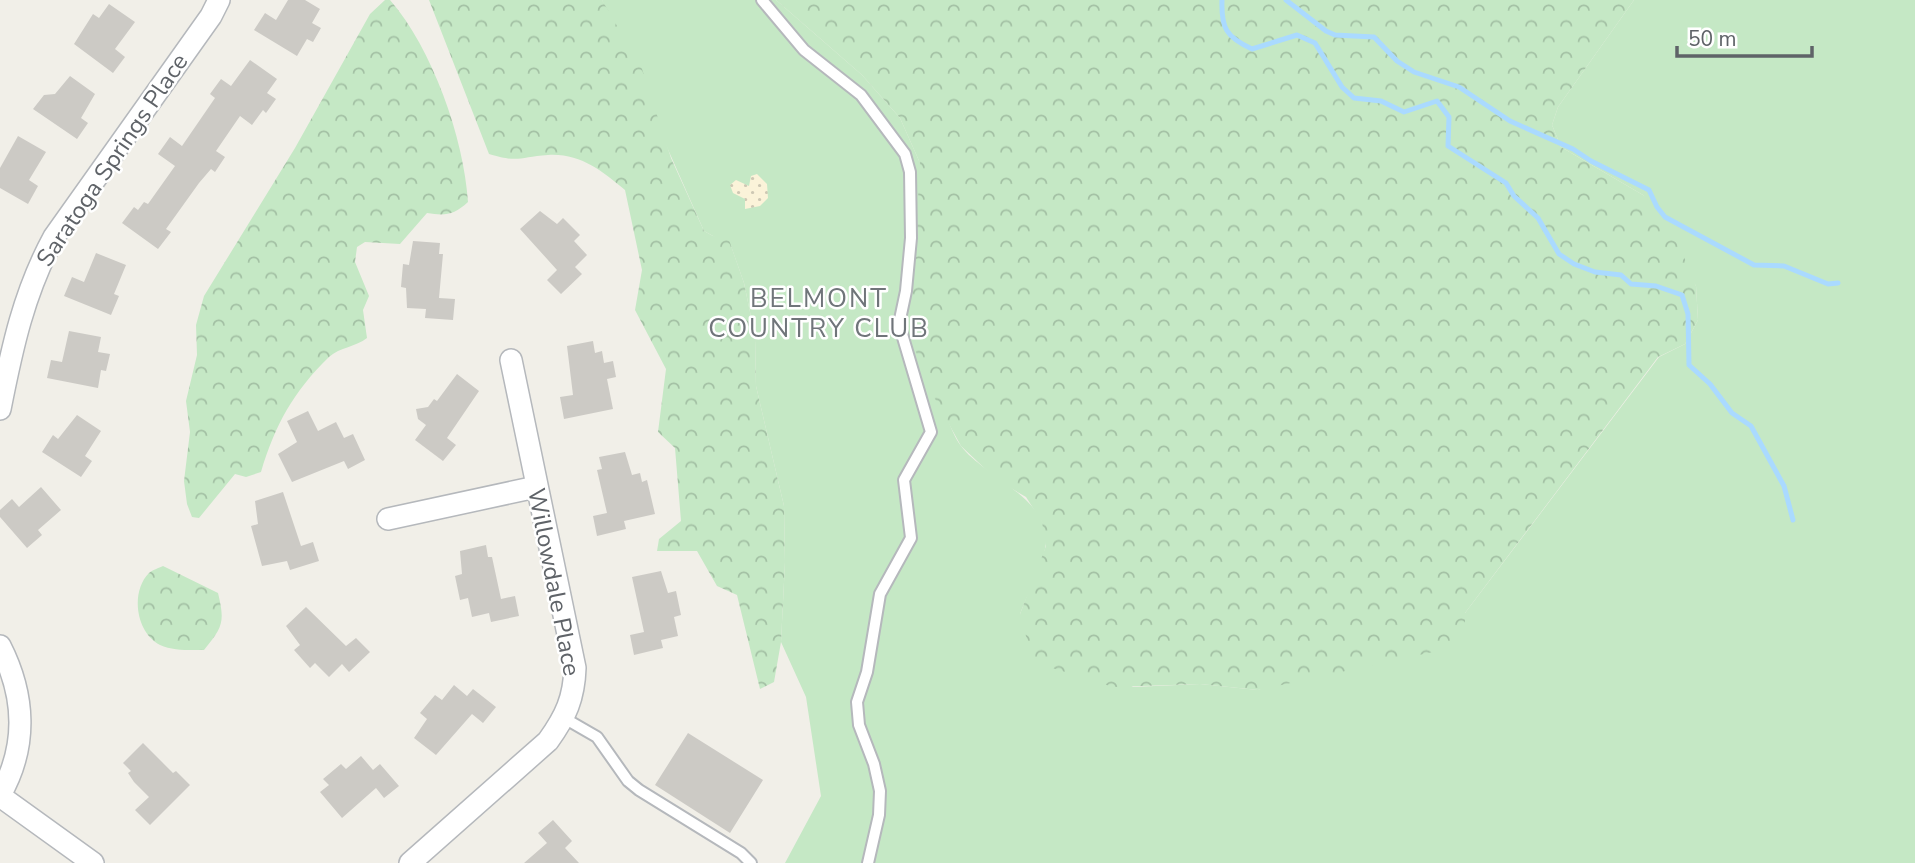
<svg xmlns="http://www.w3.org/2000/svg" width="1915" height="863" viewBox="0 0 1915 863" font-family="'Nunito Sans',sans-serif">
<style>
.green{fill:#c5e8c5}
.forest{fill:url(#forest-crowns)}
.sand{fill:url(#sand-dots)}
.lines{fill:none;stroke-linecap:round;stroke-linejoin:round}
.stream{stroke:#aadaff;stroke-width:5}
.building{fill:#cccac5}
.lane-casing{stroke:#b5b8bc;stroke-width:14}
.street-casing{stroke:#b5b8bc;stroke-width:24}
.lane{stroke:#fff;stroke-width:10}
.street{stroke:#fff;stroke-width:21}
.labels{text-anchor:middle;dominant-baseline:central;stroke-width:5;stroke-linejoin:round;paint-order:stroke}
.street-label{font-size:24px;fill:#5f6368;stroke:#fff}
.neighbourhood-label{font-size:26px;letter-spacing:2px;fill:#70757a;stroke:#fff}
</style>
<defs>
<pattern id="forest-crowns" width="20" height="18" patternUnits="userSpaceOnUse" patternTransform="scale(1.75)"><rect width="20" height="18" fill="#c5e8c5"/><path d="M2 6a3 3 0 1 1 6 0M12 15a3 3 0 1 1 6 0" fill="none" stroke="#a3c0a4"/></pattern>
<pattern id="sand-dots" width="8" height="8" patternUnits="userSpaceOnUse" patternTransform="scale(1.75)"><rect width="8" height="8" fill="#fbf3d9"/><path d="M2 2h.1M6 6h.1" fill="none" stroke="#cec8b4" stroke-width="1.8" stroke-linecap="round"/></pattern>
</defs>
<rect width="100%" height="100%" fill="#f1efe8"/>
<!-- green -->
<path class="green" d="M602,0H776L862,75L900,118L920,163L946,417C951,426 954,437 961,446C984,477 1056,501 1045,549C1040,571 1028,593 1020,614L1133,687L1200,684L1258,690L1465,613L1659,357L1685,344L1698,320L1696,286L1643,195L1561,147L1552,125L1558,107L1634,0H1915V863H785L821,796L806,697L781,642L785,562L784,506L756,386L755,336L744,283L731,246L704,231Z"/>
<!-- forest -->
<path class="forest" d="M385,0H390C432,48 464,138 468,202C454,215 445,216 427,213L400,244L365,242L357,247L355,262L369,296L363,310L367,338C356,347 340,347 329,357C293,392 275,425 261,472L246,477L235,474L199,518L192,517L187,504L184,481L190,432L186,401L197,355L196,325L204,296L295,148L370,14Z
M429,0H602L642,69L671,158L704,231L713,236L728,237L744,283L755,336L756,386L784,506L785,562L781,642L774,682L760,689L737,595L717,586L697,551H657L659,539L681,521L675,448L658,432L666,369L635,310L642,270L625,190C602,171 580,153 548,155C520,157 518,163 489,154Z
M776,0H1634L1558,107L1552,125L1561,147L1643,195L1672,228L1696,286L1698,320L1685,344L1658,357L1465,613V645L1258,690L1200,684L1113,687L1033,662L1020,614L1046,546L1042,522L1026,497L997,480L961,446L922,375L914,343L912,307L920,163L900,118L862,75Z
M163,566L218,593C225,622 223,627 204,650C190,650 173,651 160,645C136,633 130,592 149,573C152,570 159,568 163,566Z"/>
<!-- sand -->
<path class="sand" d="M757,174L767,184L768,198L760,206L745,209V199L733,193L730,185L736,180L749,186L751,176Z"/>
<g class="lines">
<!-- stream -->
<path class="stream" d="M1222,0C1221,28 1226,37 1252,49L1297,35L1315,43L1342,87L1354,98L1381,101L1404,112L1437,101L1449,117L1448,146L1506,183L1514,196L1538,218L1559,254L1574,264L1595,272L1621,275L1631,284L1656,286L1682,295L1688,314L1689,365L1710,384L1732,413L1751,426L1784,486L1793,520
M1286,0L1326,31L1335,35L1374,37L1397,61L1414,72L1459,87L1510,121L1573,149L1591,161L1649,190L1657,207L1665,217L1754,265L1784,266L1828,284L1838,283"/>
</g>
<!-- building -->
<path class="building" d="M288,0H305L320,9L312,23L321,28L313,42L307,39L297,56L254,30L265,13L276,20Z
M109,4L135,22L115,49L125,57L113,73L74,44L93,14L99,18Z
M250,60L277,79L267,93L276,99L266,113L263,110L252,125L240,116L216,151L225,157L215,172L211,169L199,183L166,229L171,232L158,249L122,223L134,207L138,210L144,202L148,204L175,166L158,154L170,137L182,146L215,98L210,94L221,79L231,86Z
M70,76L95,94L81,118L88,123L77,139L33,109L44,95L55,94Z
M18,136L46,152L29,180L38,186L28,204L0,188V168Z
M540,211L557,224L563,218L580,235L574,241L587,255L575,267L582,274L561,294L547,280L557,270L520,229Z
M413,241L440,243L439,254H443L439,298L455,299L453,320L425,318L426,309L407,308L406,288L401,287L403,264L409,265Z
M96,253L126,265L114,294L119,296L111,315L64,296L72,277L84,282Z
M69,331L101,337L98,352L110,354L106,371L101,370L98,388L47,378L51,360L62,362Z
M593,341L595,353L602,351L604,363L613,361L616,377L607,379L613,409L564,419L560,397L573,395L567,346Z
M457,374L479,391L447,438L456,445L443,461L415,440L426,425L418,419L416,409L428,407L434,399L437,401Z
M308,411L318,431L336,422L344,438L353,434L365,460L348,469L344,461L292,482L278,454L297,442L287,421Z
M77,415L101,431L85,456L92,461L81,477L42,452L53,435L58,439Z
M625,452L632,475L640,473L642,482L647,480L655,514L624,521L626,529L597,536L593,516L607,513L597,470L602,469L599,457Z
M41,487L61,510L38,530L42,535L27,548L0,517V510L12,499L19,507Z
M283,492L301,546L313,542L319,561L290,570L287,561L262,566L251,526L258,524L255,501Z
M486,545L488,557H492L501,599L515,596L519,616L491,622L489,613L472,617L468,598L460,600L455,576L462,574L460,551Z
M661,571L668,593L676,591L681,615L674,617L678,636L661,640L663,648L634,655L630,635L644,632L632,577Z
M306,607L346,646L356,638L370,652L349,672L342,664L329,677L315,663L310,668L294,650L300,645L286,626Z
M454,685L467,696L473,689L496,707L483,723L472,714L436,755L414,738L427,719L420,713L435,695L442,700Z
M688,733L763,780L730,833L655,785Z
M143,743L173,773L176,771L190,785L150,825L135,810L149,797L134,782L128,773L131,771L123,763Z
M361,756L373,770L380,764L399,786L384,798L376,788L342,818L320,792L329,785L323,779L341,764L346,769Z
M553,820L572,841L565,848L579,863H524L547,843L538,833Z"/>
<g class="lines">
<defs>
<path id="lane" d="M762,0L804,50L861,95L905,154L910,172L911,238L906,291L899,324L931,432L904,480L911,538L880,594L867,672L857,702L859,725L874,764L880,791L879,815L868,863
M564,718L597,737L628,781L639,790L741,853L751,863"/>
<path id="street" d="M0,409C12,348 24,292 54,237L211,16L219,0
M388,519L536,487
M0,646C25,695 28,746 0,795
M0,796L93,863
M410,863L548,741C566,716 574,698 575,668L511,360"/>
</defs>
<!-- lane casing -->
<use href="#lane" class="lane-casing"/>
<!-- street casing -->
<use href="#street" class="street-casing"/>
<!-- lane -->
<use href="#lane" class="lane"/>
<!-- street -->
<use href="#street" class="street"/>
</g>
<g class="labels">
<!-- street labels -->
<g class="street-label">
<text transform="translate(112 160) rotate(-56)">Saratoga Springs Place</text>
<text transform="translate(554 582) rotate(79)">Willowdale Place</text>
</g>
<!-- neighbourhood labels -->
<g class="neighbourhood-label">
<text x="819" y="298">BELMONT<tspan x="819" dy="30">COUNTRY CLUB</tspan></text>
</g>
</g>
<!-- scale -->
<path d="M1677 46v10h135v-10" fill="none" stroke="#5f6368" stroke-width="3.5"/>
<text x="1688" y="46" font-size="21" fill="#5f6368" stroke="#ffffff" stroke-width="5" paint-order="stroke">50 m</text>
</svg>
